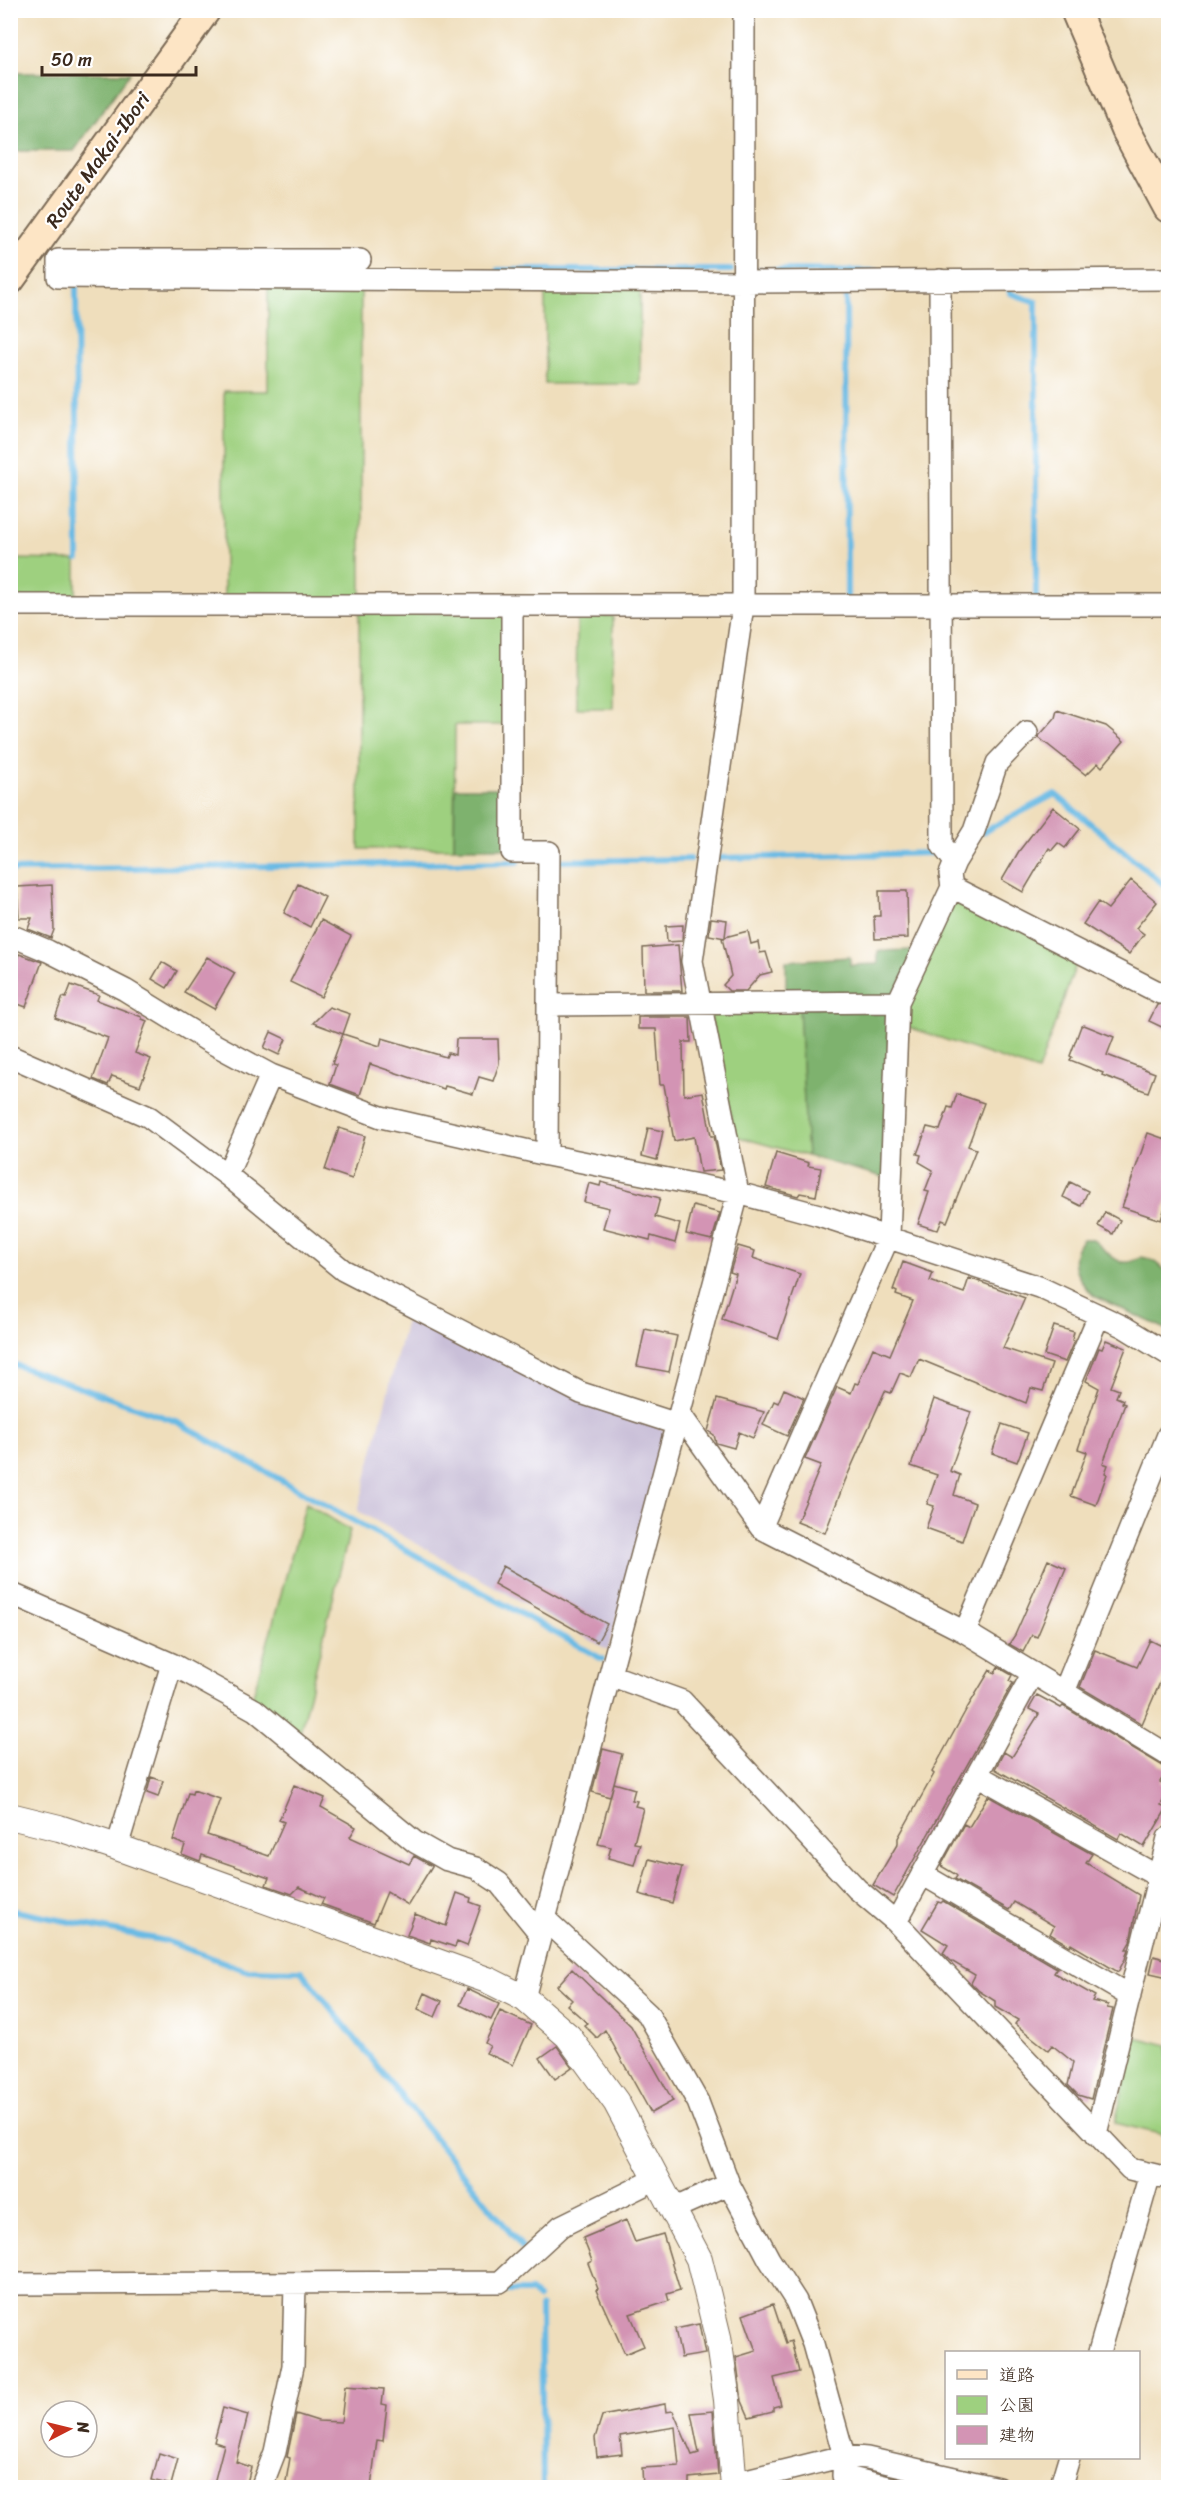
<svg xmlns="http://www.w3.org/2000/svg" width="1179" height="2498" viewBox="0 0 1179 2498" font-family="Sriracha,'Klee One',sans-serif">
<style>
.industrial{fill:#c9bfd8}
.green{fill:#9ed07f;stroke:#6c7d4e;stroke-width:1.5}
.forest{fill:#7eb26e;stroke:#5c6e46;stroke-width:1.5}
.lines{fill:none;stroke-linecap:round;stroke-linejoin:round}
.stream{stroke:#69bae4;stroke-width:6}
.building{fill:#d394b4}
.minor-casing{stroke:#7a6955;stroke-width:24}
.tertiary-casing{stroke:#7a6955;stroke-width:28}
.secondary-casing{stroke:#7a6955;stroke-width:32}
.minor{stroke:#fff;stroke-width:21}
.tertiary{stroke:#fff;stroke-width:26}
.secondary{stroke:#fde5c5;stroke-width:28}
.labels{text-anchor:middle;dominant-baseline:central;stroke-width:4.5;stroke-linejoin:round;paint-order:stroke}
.street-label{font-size:20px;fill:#3b2a1e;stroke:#fff}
</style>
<rect width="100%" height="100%" fill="#fff"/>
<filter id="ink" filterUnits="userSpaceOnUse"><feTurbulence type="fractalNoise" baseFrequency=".0167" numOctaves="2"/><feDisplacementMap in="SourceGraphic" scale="12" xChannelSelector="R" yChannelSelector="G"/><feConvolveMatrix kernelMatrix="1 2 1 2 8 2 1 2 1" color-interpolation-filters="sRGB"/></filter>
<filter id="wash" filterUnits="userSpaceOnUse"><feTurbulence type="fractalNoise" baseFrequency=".008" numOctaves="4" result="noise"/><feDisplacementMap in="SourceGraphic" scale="24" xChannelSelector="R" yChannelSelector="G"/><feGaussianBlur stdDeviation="1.35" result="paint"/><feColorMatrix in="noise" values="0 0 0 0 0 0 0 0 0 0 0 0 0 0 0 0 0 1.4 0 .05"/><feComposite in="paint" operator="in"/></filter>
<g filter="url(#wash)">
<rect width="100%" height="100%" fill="#efdebc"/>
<!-- industrial -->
<path class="industrial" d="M408,1312L663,1429L665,1436L608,1650L358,1511Z"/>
<!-- green -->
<path class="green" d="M268,283H361V599H224V391H268Z
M545,286L640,287V384H545Z
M11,559L76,560V599L11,598Z
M359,613H507V725H455L454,848L359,849Z
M577,616H613V708H576Z
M962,898L1078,959L1038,1071L902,1025L906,995L953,902Z
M799,1007L807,1156L735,1136L709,1009Z
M306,1503L350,1530L299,1736L252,1699Z
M1135,2037L1168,2045V2136L1115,2123Z"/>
<!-- forest -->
<path class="forest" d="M11,73H130L74,151H11Z
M455,788H507V848H454Z
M915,950L894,997L786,999V961L850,957V965L878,964V951Z
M890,1005L887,1178L807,1156L799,1007Z
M1083,1239H1092C1109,1252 1119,1272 1141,1257C1179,1263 1169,1300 1168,1330L1094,1296C1077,1281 1066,1258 1083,1239Z"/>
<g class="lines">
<!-- stream -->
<path class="stream" d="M498,270H731
M756,270L877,271
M1009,286L1010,293L1036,302V597
M846,287L847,596
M76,288L78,559
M983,832L1055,794L1168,888
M719,858L935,853
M554,861L690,859
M10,870L518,862
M10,1363L175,1421L602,1659
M10,1910L166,1941L245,1970L301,1971L522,2247
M496,2291H530L538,2298
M541,2307L543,2488
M853,2467L935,2486
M1165,2488L1168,2471"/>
</g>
<g id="blocks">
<!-- building -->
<path class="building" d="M1057,710L1106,726L1124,741L1102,767L1098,763L1086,775L1038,737L1055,718Z
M1053,807L1080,829L1065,848L1058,843L1052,850L1049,848L1023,892L1002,880L1019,851Z
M1131,880L1157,902L1136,928L1144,934L1129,954L1083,924L1098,902L1108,909Z
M298,884L325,897L310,927L284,913Z
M52,885L54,930L51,938L28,929L32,918H19L17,887Z
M879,891H907L908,938L875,939L874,916H880Z
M711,918L727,920L725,937L748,931L751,944L758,942L760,953L766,952L772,972L760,975L746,991H729L723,985L731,976L722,938H725L709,935Z
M321,920L351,936L321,997L290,982Z
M683,925L682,941L667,942L666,926Z
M678,945L682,991H644L643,948Z
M19,954L42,962L26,1007L10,1001V976Z
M207,957L235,973L214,1009L184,992Z
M162,962L177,971L167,988L152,979Z
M71,985L99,995L97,1000L142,1017V1019L147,1021L135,1053L151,1059L140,1086L112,1076L108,1085L93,1079L108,1038L55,1018L63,997L66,998Z
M1168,1002V1030L1149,1021L1157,1005Z
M329,1007L350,1014L343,1034L313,1023Z
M638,1017H690L691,1042H683L684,1095L703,1092L711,1136H714L721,1170L700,1172L694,1137L674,1141L664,1085H660L656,1029H638Z
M1084,1025L1114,1037L1107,1055L1155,1073L1148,1092L1102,1075L1103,1073L1070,1060L1072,1057L1070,1056L1081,1026Z
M271,1032L286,1039L279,1055L264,1048Z
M343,1034L380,1046L382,1038L446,1057L448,1053L455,1055L456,1039H498L499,1064L493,1081L479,1077L473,1094L445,1086L444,1089L370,1064L360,1095L330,1084L336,1065L332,1064Z
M957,1094L984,1103L968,1146L976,1149L947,1222L942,1220L938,1230L933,1229L918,1224L929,1192L925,1191L933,1170L919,1162L921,1155L917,1154L927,1127L940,1130L948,1107L952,1108Z
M339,1128L365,1136L352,1179L325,1170Z
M648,1128L663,1131L657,1160L642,1156Z
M1148,1133L1168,1140V1198L1161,1220L1122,1207Z
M776,1153L809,1163L808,1166L821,1168L816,1196L800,1193L798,1196L766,1187Z
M601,1182L660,1198L655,1217L680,1224L675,1243L651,1236L650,1240L603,1228L609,1208L584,1202L589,1183L600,1186Z
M1070,1182L1088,1191L1081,1206L1063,1197Z
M693,1206L720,1213L712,1240L686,1234Z
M1105,1212L1120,1220L1113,1234L1098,1226Z
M738,1246L755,1251L753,1258L800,1274L778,1339L722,1319L736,1274L730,1272Z
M903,1262L933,1273L930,1281L964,1293L969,1278L1025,1298L1003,1348L1052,1364L1043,1391L1031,1388L1026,1403L919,1359L911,1377L900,1373L891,1393L885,1391L845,1481L825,1533L797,1522L821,1465L805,1459L837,1387L851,1393L855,1383L858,1384L873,1348L890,1355L913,1301L896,1295L897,1292L893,1290Z
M1054,1326L1074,1332L1072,1340L1074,1341L1065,1362L1044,1355Z
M645,1329L677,1336L669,1372L637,1366Z
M1106,1340L1126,1348L1111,1387L1119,1390L1116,1397L1123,1400L1122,1403L1125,1404L1103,1463L1108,1465L1105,1473L1107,1474L1096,1505L1071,1496L1087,1452L1078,1449L1099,1388L1086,1381L1099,1348L1102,1349Z
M784,1389L804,1398L787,1436L763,1425L774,1401L778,1403Z
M717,1399L764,1412L753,1438L739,1432L734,1448L716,1443L714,1435L708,1431Z
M934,1399L971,1412L950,1471L960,1475L954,1495L975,1503L962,1541L926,1528L934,1506L927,1504L937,1475L911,1466Z
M1002,1424L1028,1433L1017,1462L992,1453Z
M1048,1560L1066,1568L1037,1637L1032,1635L1023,1652L1009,1644L1015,1635Z
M503,1566L607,1624L597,1642L494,1584Z
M1150,1640L1168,1649V1664L1142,1724L1080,1687L1095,1650L1137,1667Z
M998,1667L1012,1675L1009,1681L1013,1683L893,1897L873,1885L898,1843V1838L934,1774L932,1772L966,1710L990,1670L995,1673Z
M1037,1695L1061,1708L1063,1706L1168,1769L1160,1782L1168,1786V1791L1161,1805L1167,1808L1144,1847L1121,1833L1118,1839L995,1769L1004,1752L1012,1757L1039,1714L1029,1709Z
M603,1749L622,1754L610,1797L592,1792Z
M151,1777L163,1781L158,1797L147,1793Z
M614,1783L635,1789L632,1800L637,1801L635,1806L643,1808L634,1843L640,1844L634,1865L608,1858L611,1847L598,1844Z
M294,1785L325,1798L321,1807L356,1827L350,1837L409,1864L414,1856L432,1866L408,1905L387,1892L374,1923L321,1904L324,1898L299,1887L292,1894L266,1885L269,1878L202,1855L200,1861L182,1854L185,1845L173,1840L188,1793L192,1794L193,1790L220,1799L207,1835L269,1856L284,1822L279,1820Z
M988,1796L1092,1854L1086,1863L1139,1895L1130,1942L1126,1949H1128L1125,1959L1118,1972L1071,1944L1070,1946L1050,1934L1054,1926L1014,1902L1009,1910L955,1879L957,1876L955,1874L941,1866L964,1824L969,1827Z
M649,1859L682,1867L672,1903L639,1894Z
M457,1893L471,1898L470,1902L481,1906L467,1946L457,1942L455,1947L431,1939L430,1943L407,1935L415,1914L446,1926Z
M943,1901L1057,1968L1054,1973L1095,1996L1092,2001L1108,2005L1107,2008L1113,2009L1091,2099L1078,2095L1068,2085L1073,2062L1052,2045L1048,2050L1015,2024L1018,2020L995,2007V2001L979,1991L971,1983L975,1975L951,1961L943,1953L948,1945L922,1929L938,1902L941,1903Z
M1154,1956L1168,1960V1977L1150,1973Z
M572,1969L631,2026L673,2101L651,2113L605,2030L597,2038L584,2025L587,2023L567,2005L572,2000L557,1986Z
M467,1989L499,2004L491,2020L460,2005Z
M425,1993L442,2001L435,2017L418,2009Z
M500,2011L531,2025L513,2065L486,2053L490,2046L485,2043Z
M557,2046L572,2067L555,2079L540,2058Z
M626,2220L635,2242L663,2234L680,2290L667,2294L669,2301L630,2314L644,2346L625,2354L596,2290L598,2289L588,2263L592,2261L583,2238Z
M773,2304L786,2343L791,2341L799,2372L774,2378L781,2405L773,2407V2411L749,2417L742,2401L736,2357L756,2351L743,2315Z
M699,2324L705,2354L681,2358L675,2329Z
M345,2386L384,2389L382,2404L387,2405L383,2441L377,2440L371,2487H285L290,2458L287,2457L296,2414L318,2421L341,2422Z
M665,2404L666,2412L673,2411L692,2455L699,2453L691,2413L713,2411L718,2475L689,2478V2487H643L642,2468L679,2466L675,2427L620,2436L622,2454L597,2457L595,2438L602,2416Z
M223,2408L248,2415L236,2462L251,2467L246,2487H213L224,2445L214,2442Z
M159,2453L178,2459L171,2485L152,2480Z"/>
</g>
</g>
<g filter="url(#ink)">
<use href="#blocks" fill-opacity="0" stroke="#7a6955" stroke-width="1.5"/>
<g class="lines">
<defs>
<path id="minor" d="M360,260H58V277L744,282L1168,279
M940,280L942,845L955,862L950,874L952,887
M10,605H1168
M512,606V852H549L547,1155
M955,862L974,831L997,763L1027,732
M10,935L48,951L125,990L208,1041L271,1075L381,1117L547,1155L738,1193L819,1215L1039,1287L1124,1327L1168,1354
M548,1005L898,1002
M10,1056L149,1117L227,1175L343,1270L581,1393L677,1424
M227,1175L271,1075
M680,1414L761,1528L965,1632L1168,1755
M761,1528L889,1236L898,1002L952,887L1160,993
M10,1593L172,1664L255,1710L415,1842L447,1860L476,1868L499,1883L541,1935
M965,1632L1099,1315
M1033,1673L896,1922L1130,2169L1168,2178
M610,1675L682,1701L857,1889L896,1922
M1064,1692L1168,1435
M977,1775L1159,1877
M117,1847L172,1664
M922,1874L1130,1996
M545,1919L648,2014L698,2102L729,2184L769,2259L796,2301L813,2344L844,2456L843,2476L892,2488
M524,1998L738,1193L692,961L743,606L744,10
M1096,2134L1168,1838
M673,2209L729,2184
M10,2284L500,2282L561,2226L656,2179
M1099,2352L1150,2174
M734,2483L844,2456L867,2458L998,2488
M261,2488L275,2452L293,2366L295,2283
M1060,2488L1069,2458"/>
<path id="tertiary" d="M10,1816L59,1828L117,1847L490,1981L524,1998L568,2036L616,2102L699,2259L718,2337L727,2400L734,2488"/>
<path id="secondary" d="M1075,10L1126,130L1168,208
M10,280L206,10"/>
</defs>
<!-- minor casing -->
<use href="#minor" class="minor-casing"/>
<!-- tertiary casing -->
<use href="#tertiary" class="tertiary-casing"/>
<!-- secondary casing -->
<use href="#secondary" class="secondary-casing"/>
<!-- minor -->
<use href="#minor" class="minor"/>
<!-- tertiary -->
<use href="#tertiary" class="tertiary"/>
<!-- secondary -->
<use href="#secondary" class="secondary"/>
</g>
</g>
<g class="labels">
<!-- street labels -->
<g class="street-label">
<text transform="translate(98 160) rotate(-54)">Route Makai-Ibori</text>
</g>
</g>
<!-- margin -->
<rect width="1179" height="2498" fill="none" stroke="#fff" stroke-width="36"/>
<!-- legend -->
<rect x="945" y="2351" width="195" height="108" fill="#ffffff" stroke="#b1aaa5" stroke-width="1.5"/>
<rect x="957" y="2370" width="30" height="9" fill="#fde5c5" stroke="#b1aaa5" stroke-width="1.5"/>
<text x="999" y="2381" font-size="18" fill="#3b2a1e">道路</text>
<rect x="957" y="2396" width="30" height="18" fill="#9ed07f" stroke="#b1aaa5" stroke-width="1.5"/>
<text x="999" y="2411" font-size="18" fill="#3b2a1e">公園</text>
<rect x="957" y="2426" width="30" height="18" fill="#d394b4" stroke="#b1aaa5" stroke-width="1.5"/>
<text x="999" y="2441" font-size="18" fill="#3b2a1e">建物</text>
<!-- north arrow -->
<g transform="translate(69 2429) rotate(83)"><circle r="28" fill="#ffffff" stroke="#b1aaa5" stroke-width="1.5"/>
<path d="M0-4.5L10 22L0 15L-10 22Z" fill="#c8321e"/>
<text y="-9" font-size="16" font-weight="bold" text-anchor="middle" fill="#3b2a1e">N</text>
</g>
<!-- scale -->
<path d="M42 66v9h154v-9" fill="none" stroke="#3b2a1e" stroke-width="3"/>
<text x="51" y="66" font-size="18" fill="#3b2a1e" stroke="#ffffff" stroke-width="4.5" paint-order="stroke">50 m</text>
</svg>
